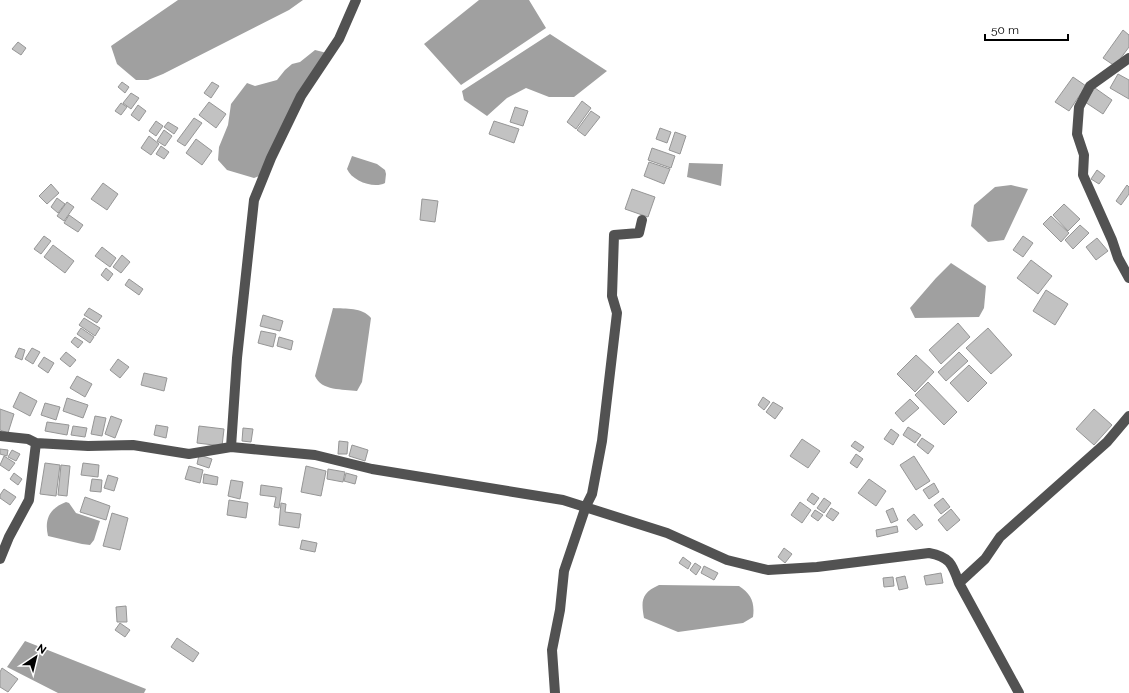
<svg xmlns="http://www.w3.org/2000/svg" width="1129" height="693" viewBox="0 0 1129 693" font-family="Raleway,sans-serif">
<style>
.water{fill:#a0a0a0}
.building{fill:#c2c2c2;stroke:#969696}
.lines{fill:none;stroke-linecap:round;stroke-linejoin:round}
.minor{stroke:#525252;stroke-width:10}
</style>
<rect width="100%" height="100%" fill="#fff"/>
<!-- water -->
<path class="water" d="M178,0H303L289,10L163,74L148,80H136L117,64L111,46Z
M479,0H529L546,28L461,85L424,44Z
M550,34L607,71L574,97H549L526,88L507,98L487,116L464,100L462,91Z
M315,50L327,53L262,175L254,178L227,170L218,160L219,147L228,125L231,104L247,83L255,86L277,80L285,70L292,64L300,62Z
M352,156L377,164L385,170L386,174L385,183C374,189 352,181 347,169Z
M689,163L723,164L721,186L687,177Z
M1011,185L1028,189L1004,240L988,242L971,226L974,205L995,187Z
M951,263L986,286L984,308L979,317L915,318L910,308L936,278Z
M333,308C346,309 362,307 371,318L362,382L357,391C343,389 321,391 315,376Z
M66,502L69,503L76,513L100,521L94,540L90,545L82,544L48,536C44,519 50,508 66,502Z
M659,585L739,586C751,594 755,602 753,617L743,623L678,632L644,618C641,601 641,593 659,585Z
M25,641L146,689L144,693H58L7,667Z"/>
<!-- building -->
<path class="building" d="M1123,30L1129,35V47L1115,66L1103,58Z
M18,42L26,48L21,55L12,49Z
M1118,74L1129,80V99L1110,88Z
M1073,77L1086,86L1069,111L1055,102Z
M122,82L129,87L125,93L118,87Z
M212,82L219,86L211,98L204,93Z
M1095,88L1112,100L1103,114L1085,102Z
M131,93L139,98L131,109L123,103Z
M582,101L591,108L576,129L567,122Z
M209,102L226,114L216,128L199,115Z
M121,103L127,107L121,115L115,111Z
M138,105L146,111L139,121L131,115Z
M515,107L528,111L523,126L510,122Z
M591,111L600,117L585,136L577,130Z
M194,118L202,123L185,146L177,141Z
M156,121L163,126L156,136L149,131Z
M494,121L519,129L514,143L489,134Z
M168,122L178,128L174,134L164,127Z
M660,128L671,132L667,143L656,139Z
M164,130L172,136L165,146L157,141Z
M675,132L686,136L680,154L669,150Z
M149,136L159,144L151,155L141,148Z
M196,139L212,151L202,165L186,153Z
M161,146L169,152L164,159L156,154Z
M652,148L675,156L671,168L648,160Z
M649,162L670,169L664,184L644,176Z
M1097,170L1105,176L1099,184L1091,179Z
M103,183L118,194L107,210L91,199Z
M51,184L59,193L47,204L39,196Z
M1127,185L1129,187V194L1121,205L1116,201Z
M632,189L655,197L648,217L625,209Z
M57,198L65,204L58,213L51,207Z
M422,199L438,201L435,222L420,220Z
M67,202L74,207L64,221L57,216Z
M1064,204L1080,219L1068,231L1053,215Z
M69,215L83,225L78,232L64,223Z
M1051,216L1069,233L1061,242L1043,224Z
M1080,225L1089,233L1073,249L1065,240Z
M44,236L51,241L41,254L34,249Z
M1023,236L1033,243L1023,257L1013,250Z
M1097,238L1108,251L1096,260L1086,247Z
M53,245L74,261L65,273L44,257Z
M102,247L116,258L110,267L95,256Z
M122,255L130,262L121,273L113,267Z
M1031,260L1052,276L1038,294L1017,278Z
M106,268L113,274L108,281L101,275Z
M129,279L143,289L139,295L125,285Z
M1046,290L1068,304L1055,325L1033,311Z
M89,308L102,316L97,323L84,315Z
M263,315L283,321L280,331L260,326Z
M84,318L100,328L95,336L79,325Z
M958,323L970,337L941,364L929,350Z
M81,328L94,337L90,343L77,334Z
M988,328L1012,355L991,374L966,348Z
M261,331L276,334L273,347L258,343Z
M75,337L83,342L78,348L71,342Z
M279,337L293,341L291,350L277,346Z
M19,348L25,350L22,360L15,357Z
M32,348L40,352L33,364L25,359Z
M66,352L76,360L70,367L60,359Z
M959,352L968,361L946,381L938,372Z
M916,355L934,372L915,392L897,374Z
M44,357L54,363L48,373L38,366Z
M118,359L129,367L120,378L110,370Z
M969,365L987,383L968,402L950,383Z
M144,373L167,378L164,391L141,385Z
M77,376L92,384L85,397L70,388Z
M928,382L957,412L944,425L915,395Z
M20,392L37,401L30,416L13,407Z
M763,397L770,402L764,410L758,405Z
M67,398L88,405L83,418L63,411Z
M910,399L919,408L903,422L895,413Z
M773,402L783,408L775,419L766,412Z
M45,403L60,407L56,420L41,415Z
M0,409L14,414L8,433L0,430Z
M1094,409L1112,425L1094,445L1076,429Z
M95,416L106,418L102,436L91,434Z
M111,416L122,420L115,438L105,434Z
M47,422L69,425L67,435L45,431Z
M156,425L168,427L166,438L154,435Z
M73,426L87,428L85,437L71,435Z
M199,426L224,429L222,446L197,443Z
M908,427L921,435L915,443L903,435Z
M243,428L253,429L251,442L242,441Z
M891,429L899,435L893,445L884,439Z
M922,438L934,446L928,454L917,445Z
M802,439L820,451L808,468L790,456Z
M339,441L348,442L347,454H338Z
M855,441L864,447L860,452L851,446Z
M352,445L368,450L365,461L349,456Z
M0,449L8,450L7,456L0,454Z
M12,450L20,454L16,461L8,457Z
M856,454L863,459L857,468L850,463Z
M199,455L212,459L209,468L197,464Z
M4,456L15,463L9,471L0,465Z
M914,456L930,481L916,490L900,465Z
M45,463L60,465L56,496L40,494Z
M83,463L99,465L98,477L81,475Z
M61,465L70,466L67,496L58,495Z
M189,466L203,470L200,483L185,479Z
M306,466L326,471L321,496L301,492Z
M328,469L345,472L343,482L327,479Z
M14,473L22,479L18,485L10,479Z
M346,473L357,476L355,484L344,481Z
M204,474L218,477L217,485L203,483Z
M108,475L118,478L114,491L104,488Z
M92,479L102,480L101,492L90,491Z
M869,479L886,491L876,506L858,493Z
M231,480L243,482L240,499L228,496Z
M934,483L939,492L929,499L923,490Z
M261,485L282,488L279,508L274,507L276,497L260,495Z
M4,489L16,497L10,505L0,498V495Z
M812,493L819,498L814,505L807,500Z
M85,497L110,506L106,520L80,512Z
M824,498L831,503L824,513L817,508Z
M943,498L950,507L941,514L934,505Z
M229,500L248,503L246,518L227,515Z
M800,502L811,510L802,523L791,515Z
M281,503L286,504L285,512L301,514L299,528L279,525Z
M831,508L839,513L833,521L826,516Z
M893,508L898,520L891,523L886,511Z
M951,509L960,520L947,531L938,520Z
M815,510L823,515L818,521L811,516Z
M112,513L128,518L120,550L103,546Z
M914,514L923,525L916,530L907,520Z
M897,526L898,532L877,537L876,530Z
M302,540L317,543L315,552L300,549Z
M784,548L792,554L785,563L778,557Z
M683,557L691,563L688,569L679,563Z
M695,563L701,567L696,575L690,570Z
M704,566L718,573L714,580L701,573Z
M941,573L943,583L926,585L924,576Z
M905,576L908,588L899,590L896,578Z
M893,577L894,586L884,587L883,578Z
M126,606L127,622H117L116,607Z
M120,623L130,630L125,637L115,630Z
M177,638L199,653L193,662L171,647Z
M2,668L18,679L8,692L0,687V672Z"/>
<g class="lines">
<!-- minor -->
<path class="minor" d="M1129,58L1090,86L1079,107L1077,134L1084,155L1083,175L1112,240L1118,258L1129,278
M0,436L28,439L36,443L88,446L133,445L189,454L231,447L315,455L372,469L563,500L667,533L727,560L768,570L817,567L929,553C950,557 952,564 959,583L985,559L1000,537L1107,442L1129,416
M231,447L237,358L254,200L271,158L301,96L339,39L356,0
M0,559L9,537L29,500L36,443
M959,583L1019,693
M555,693L552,650L560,610L564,571L586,506L592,494L602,441L617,313L612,296L614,235L639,233L642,220"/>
</g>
<!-- north arrow -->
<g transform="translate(36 657) rotate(35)" stroke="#ffffff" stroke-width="3" paint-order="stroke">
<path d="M0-3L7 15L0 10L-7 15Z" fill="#000000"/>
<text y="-6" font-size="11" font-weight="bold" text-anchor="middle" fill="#000000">N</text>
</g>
<!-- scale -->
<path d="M985 34v6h83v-6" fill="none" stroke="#000000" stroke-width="2"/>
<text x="991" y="34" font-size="12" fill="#000000" stroke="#ffffff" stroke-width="3" paint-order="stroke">50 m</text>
</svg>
